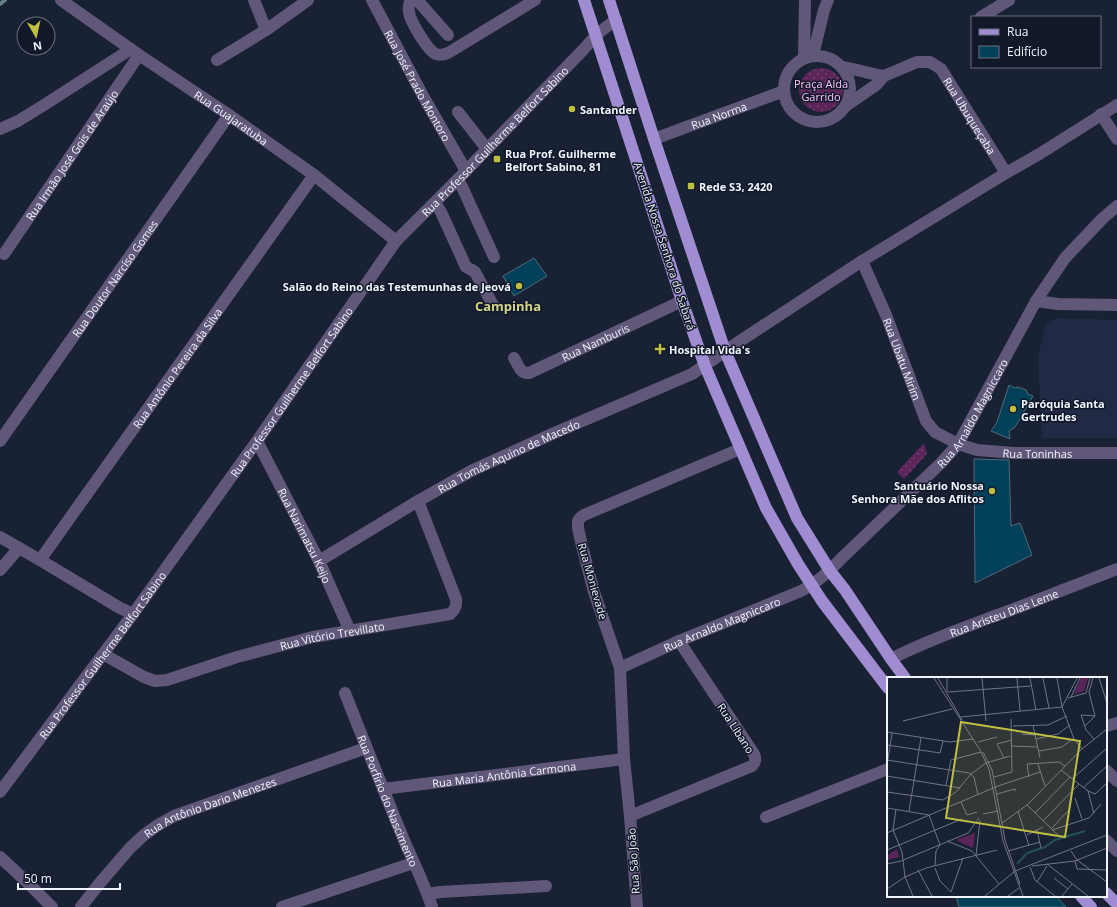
<svg xmlns="http://www.w3.org/2000/svg" width="1117" height="907" viewBox="0 0 1117 907" font-family="'Open Sans',sans-serif">
<style>
.built{fill:#202a44}
.park{fill:url(#park-dots)}
.lines{fill:none;stroke-linecap:round;stroke-linejoin:round}
.stream{stroke:#638287;stroke-width:4}
.building{fill:#03405a;stroke:#506a79}
.minor{stroke:#615779;stroke-width:12}
.major{stroke:#a08cd1;stroke-width:12}
.poi-dot{fill:#bfbe41;stroke:#10182a;stroke-width:1.5}
.labels{text-anchor:middle;dominant-baseline:central;stroke-width:3;stroke-linejoin:round;paint-order:stroke}
.park-label{font-size:11px;fill:#fbc4f6;stroke:#10182a}
.street-label{font-size:11px;fill:#f1f5fd;stroke:#10182a}
.poi-label{font-size:11px;font-weight:bold;fill:#f1f5fd;stroke:#10182a;text-anchor:start}
.quarter-label{font-size:13px;font-weight:bold;fill:#d3d486;stroke:#10182a}
.inset-river{fill:none;stroke:#265155;stroke-width:2}
.inset-road{fill:none;stroke:#6f7685;stroke-width:1}
.view{fill:#bfbe41;fill-opacity:0.15;stroke:#bfbe41;stroke-width:2}
.inset-edge{fill:none;stroke:#f1f5fd;stroke-width:2}
</style>
<defs>
<pattern id="park-dots" width="8" height="8" patternUnits="userSpaceOnUse"><rect width="8" height="8" fill="#5b2559"/><path d="M2 2h.1M6 6h.1" fill="none" stroke="#734572" stroke-width="1.8" stroke-linecap="round"/></pattern>
</defs>
<rect width="100%" height="100%" fill="#192135"/>
<!-- built -->
<path class="built" d="M1056,318L1117,320V438H1042L1038,357L1046,324Z"/>
<!-- park -->
<path class="park" d="M799 90a22 22 0 1 1 44 0a22 22 0 1 1-44 0Z
M924,443L927,454L904,479L897,472Z"/>
<g class="lines">
<!-- stream -->
<path class="stream" d="M0,4L5,0"/>
</g>
<!-- building -->
<path class="building" d="M534,258L547,276L514,296L503,276Z
M1009,385L1015,388L1018,387L1026,390L1028,394L1033,396L1015,427L1009,431L1010,439L991,431L997,422Z
M974,459L1009,460L1011,526L1020,523L1032,555L975,583Z
M956,896H1056L1066,907H959Z"/>
<g class="lines">
<!-- minor -->
<g class="minor">
<path id="s1" d="M61,0L139,55L229,115L314,175L396,241"/>
<path d="M254,0L266,30"/>
<path id="s2" d="M372,0L423,96L466,171"/>
<path d="M411,0C409,4 408,8 409,12C410,21 428,51 436,54C440,56 444,54 448,53L535,0"/>
<path d="M417,0L448,35"/>
<path d="M981,17L1009,0"/>
<path d="M813,55L824,10L828,0"/>
<circle cx="817" cy="89" r="33"/>
<path d="M804,58L805,0"/>
<path d="M217,60L266,30L308,0"/>
<path d="M842,67C856,69 870,74 884,76"/>
<path id="s3" d="M847,105L876,85L884,76L917,62H930L941,69L1006,173"/>
<path d="M458,112L487,149"/>
<path d="M1101,114L1117,139"/>
<path d="M0,129L18,121L44,105L131,49"/>
<path id="s4" d="M654,139L784,91"/>
<path d="M458,179L463,189L494,257"/>
<path d="M435,203L441,212L466,267L470,269L475,272L493,305"/>
<path id="s5" d="M4,254L139,55"/>
<path id="s6" d="M862,261L886,315L926,421L935,432L958,444L977,450L1014,453H1117"/>
<path d="M1036,301L1058,304L1117,305"/>
<path id="s7" d="M514,358C518,364 520,374 529,373L682,301"/>
<path id="s8" d="M0,441L229,115"/>
<path id="s9" d="M257,441L319,561L350,631"/>
<path d="M0,537L40,560L120,608L133,614"/>
<path id="s10" d="M40,560L314,175"/>
<path id="s11" d="M319,561L418,501L471,471L552,434L692,374L740,341L862,261L1006,173L1041,153L1117,105"/>
<path d="M0,570L19,548"/>
<path id="s12" d="M103,654L144,677L155,681L167,680L237,657L313,637L450,614C455,610 457,606 456,599L418,501"/>
<path id="s13" d="M891,659C923,642 958,630 992,617C1034,602 1075,585 1117,569"/>
<path id="s14" d="M620,668L679,641L801,591C819,582 831,569 845,555L941,463L958,444L1036,301L1065,258L1103,218L1117,206"/>
<path id="s15" d="M345,693C365,744 385,794 406,845C415,865 425,886 432,907"/>
<path d="M1106,726L1117,723"/>
<path d="M1106,770L1117,781"/>
<path id="s16" d="M383,789L624,759"/>
<path id="s17" d="M0,792L133,614L257,441L396,241L458,179L583,50C593,38 603,28 616,20"/>
<path d="M630,816L752,766C756,762 756,759 754,754L679,641"/>
<path d="M766,817L888,769"/>
<path d="M1106,840L1117,851"/>
<path d="M0,857L28,883L52,907"/>
<path d="M428,894L440,892L546,886"/>
<path id="s18" d="M81,907L99,884L130,848L144,835L158,825L174,816L366,748"/>
<path d="M282,907L413,863"/>
<path d="M637,907L630,816L624,759L620,668L594,592L582,546L578,528V521L580,518L584,515L740,449"/>
</g>
<!-- major -->
<path class="major" d="M584,0L682,301L705,366L766,508L798,564L822,601L888,688
M609,0L654,139L725,351L797,518L830,571L845,590L891,659L905,678
M1106,893L1117,904
M1081,896L1091,907"/>
</g>
<!-- markers -->
<g class="poi-dot">
<circle cx="572" cy="109" r="4"/>
<rect x="493" y="155" width="8" height="8" rx="2"/>
<rect x="687" y="182" width="8" height="8" rx="2"/>
<circle cx="519" cy="286" r="4"/>
<path d="M658 343h4v4h4v4h-4v4h-4v-4h-4v-4h4z"/>
<circle cx="1013" cy="409" r="4"/>
<circle cx="992" cy="491" r="4"/>
</g>
<g class="labels">
<!-- park labels -->
<g class="park-label">
<text x="821" y="83">Praça Alda<tspan x="821" dy="13">Garrido</tspan></text>
</g>
<!-- street labels -->
<g class="street-label">
<text stroke="none"><textPath href="#s2" startOffset="97">Rua José Prado Montoro</textPath></text>
<text stroke="none"><textPath href="#s4" startOffset="69">Rua Norma</textPath></text>
<text stroke="none"><textPath href="#s3" startOffset="164">Rua Ubuqueçaba</textPath></text>
<text stroke="none"><textPath href="#s1" startOffset="207">Rua Guajaratuba</textPath></text>
<text stroke="none"><textPath href="#s17" startOffset="819">Rua Professor Guilherme Belfort Sabino</textPath></text>
<text stroke="none"><textPath href="#s5" startOffset="120">Rua Irmão José Gois de Araújo</textPath></text>
<text transform="translate(665 246) rotate(72)">Avenida Nossa Senhora do Sabará</text>
<text stroke="none"><textPath href="#s8" startOffset="199">Rua Doutor Narcíso Gomes</textPath></text>
<text stroke="none"><textPath href="#s7" startOffset="96">Rua Namburis</textPath></text>
<text stroke="none"><textPath href="#s6" startOffset="106">Rua Ubatu Mirim</textPath></text>
<text stroke="none"><textPath href="#s10" startOffset="236">Rua Antônio Pereira da Silva</textPath></text>
<text stroke="none"><textPath href="#s17" startOffset="495">Rua Professor Guilherme Belfort Sabino</textPath></text>
<text stroke="none"><textPath href="#s14" startOffset="446">Rua Arnaldo Magniccaro</textPath></text>
<text stroke="none"><textPath href="#s6" startOffset="293">Rua Toninhas</textPath></text>
<text stroke="none"><textPath href="#s11" startOffset="217">Rua Tomás Aquino de Macedo</textPath></text>
<text stroke="none"><textPath href="#s9" startOffset="106">Rua Narimatsu Keijo</textPath></text>
<text transform="translate(593 581) rotate(74)">Rua Monievade</text>
<text stroke="none"><textPath href="#s13" startOffset="122">Rua Aristeu Dias Leme</textPath></text>
<text stroke="none"><textPath href="#s14" startOffset="111">Rua Arnaldo Magniccaro</textPath></text>
<text stroke="none"><textPath href="#s12" startOffset="242">Rua Vitório Trevillato</textPath></text>
<text stroke="none"><textPath href="#s17" startOffset="171">Rua Professor Guilherme Belfort Sabino</textPath></text>
<text transform="translate(736 728) rotate(57)">Rua Líbano</text>
<text stroke="none"><textPath href="#s16" startOffset="122">Rua Maria Antônia Carmona</textPath></text>
<text stroke="none"><textPath href="#s15" startOffset="116">Rua Porfírio do Nascimento</textPath></text>
<text stroke="none"><textPath href="#s18" startOffset="168">Rua Antônio Dario Menezes</textPath></text>
<text transform="translate(633 861) rotate(-94)">Rua São João</text>
</g>
<!-- poi labels -->
<g class="poi-label">
<text x="580" y="109">Santander</text>
<text x="505" y="153">Rua Prof. Guilherme<tspan x="505" dy="13">Belfort Sabino, 81</tspan></text>
<text x="699" y="186">Rede S3, 2420</text>
<text x="511" y="286" text-anchor="end">Salão do Reino das Testemunhas de Jeová</text>
<text x="669" y="349">Hospital Vida's</text>
<text x="1021" y="403">Paróquia Santa<tspan x="1021" dy="13">Gertrudes</tspan></text>
<text x="984" y="485" text-anchor="end">Santuário Nossa<tspan x="984" dy="13">Senhora Mãe dos Aflitos</tspan></text>
</g>
<!-- quarter labels -->
<g class="quarter-label">
<text x="508" y="306">Campinha</text>
</g>
</g>
<!-- overview -->
<g transform="translate(887 677)">
<rect width="220" height="220" fill="#192135"/>
<path d="M194,1H201L197,14L187,17ZM88,156L86,171L71,164V162ZM10,172L12,180L0,183L1,178Z" fill="#5b2559"/>
<path class="inset-river" d="M130,187L140,176L158,170L168,163L198,154"/>
<path class="inset-road" d="M47,1L93,73L102,92L116,164L136,219M51,1L75,43M95,1L99,44M130,1L133,34M143,1L149,33M156,1L162,31M170,1L175,30L187,62L195,72M206,1L202,15L208,39M212,1L220,26M60,15V1M61,15L144,9M184,20L193,1M181,21L199,16L203,1M74,40L175,30L190,1M16,44L65,32M146,48L153,81M126,49L161,48L180,39M198,49L208,39M0,55L63,65L86,62M135,57L148,58M149,62L171,57L183,48M207,62L199,53L194,38L208,39M91,65L110,60M0,68L53,76L56,64M124,69L150,70M152,74L175,70L187,61M96,75L105,93L118,163L133,207M117,81L110,67L125,63M0,83L82,96L87,100L91,118M151,87L158,109M0,88L5,56M174,93L201,114L207,137M0,99L73,111M107,100L125,95L124,42M142,100L140,87L172,85L178,89M185,102L220,71M59,108L64,83L94,75M196,111L220,89M201,114L208,117L220,106M0,115L56,123L69,115L84,97L99,86L123,79M110,117L128,112L129,114M188,121L195,142M74,125L80,138L90,135M140,128L173,160M0,131L42,138L53,168M9,132L6,153L15,175L18,200L26,219M22,134L34,61M131,134L142,169M148,136L183,100M96,137L111,134M156,144L192,107M115,146L140,128L195,72L220,52M164,152L182,133M150,153L154,171M165,153L202,141L214,127M0,156L111,109L153,95M140,158L156,150M60,164L85,174L112,207M0,173L75,142M121,174L153,165M184,174L190,183L220,205M89,178L93,143M188,184L190,192L220,193M0,187L14,184L81,156L92,141M160,187L201,219M48,188L49,174L53,168M145,189L188,184L220,171M143,190L148,203L168,219M48,191L53,204L64,215L76,181M31,193L45,219M167,201L181,212M150,205L160,189M0,212L18,200L39,191L110,173M98,219L128,194L220,158M121,219L132,211M175,219L185,207"/>
<path class="view" d="M74,45L193,64L178,160L59,141Z"/>
<rect width="220" height="220" class="inset-edge"/>
</g>
<!-- legend -->
<rect x="971" y="16" width="130" height="52" fill="#10182a" stroke="#6a707e"/>
<rect x="979" y="29" width="20" height="6" fill="#a08cd1" stroke="#6a707e"/>
<text x="1007" y="36" font-size="12" fill="#f1f5fd">Rua</text>
<rect x="979" y="46" width="20" height="12" fill="#03405a" stroke="#6a707e"/>
<text x="1007" y="56" font-size="12" fill="#f1f5fd">Edifício</text>
<!-- north arrow -->
<g transform="translate(36 36) rotate(171)"><circle r="19" fill="#10182a" stroke="#6a707e"/>
<path d="M0-3L7 15L0 10L-7 15Z" fill="#bfbe41"/>
<text y="-6" font-size="11" font-weight="bold" text-anchor="middle" fill="#f1f5fd">N</text>
</g>
<!-- scale -->
<path d="M18 883v6h102v-6" fill="none" stroke="#f1f5fd" stroke-width="2"/>
<text x="24" y="883" font-size="12" fill="#f1f5fd" stroke="#10182a" stroke-width="3" paint-order="stroke">50 m</text>
</svg>
